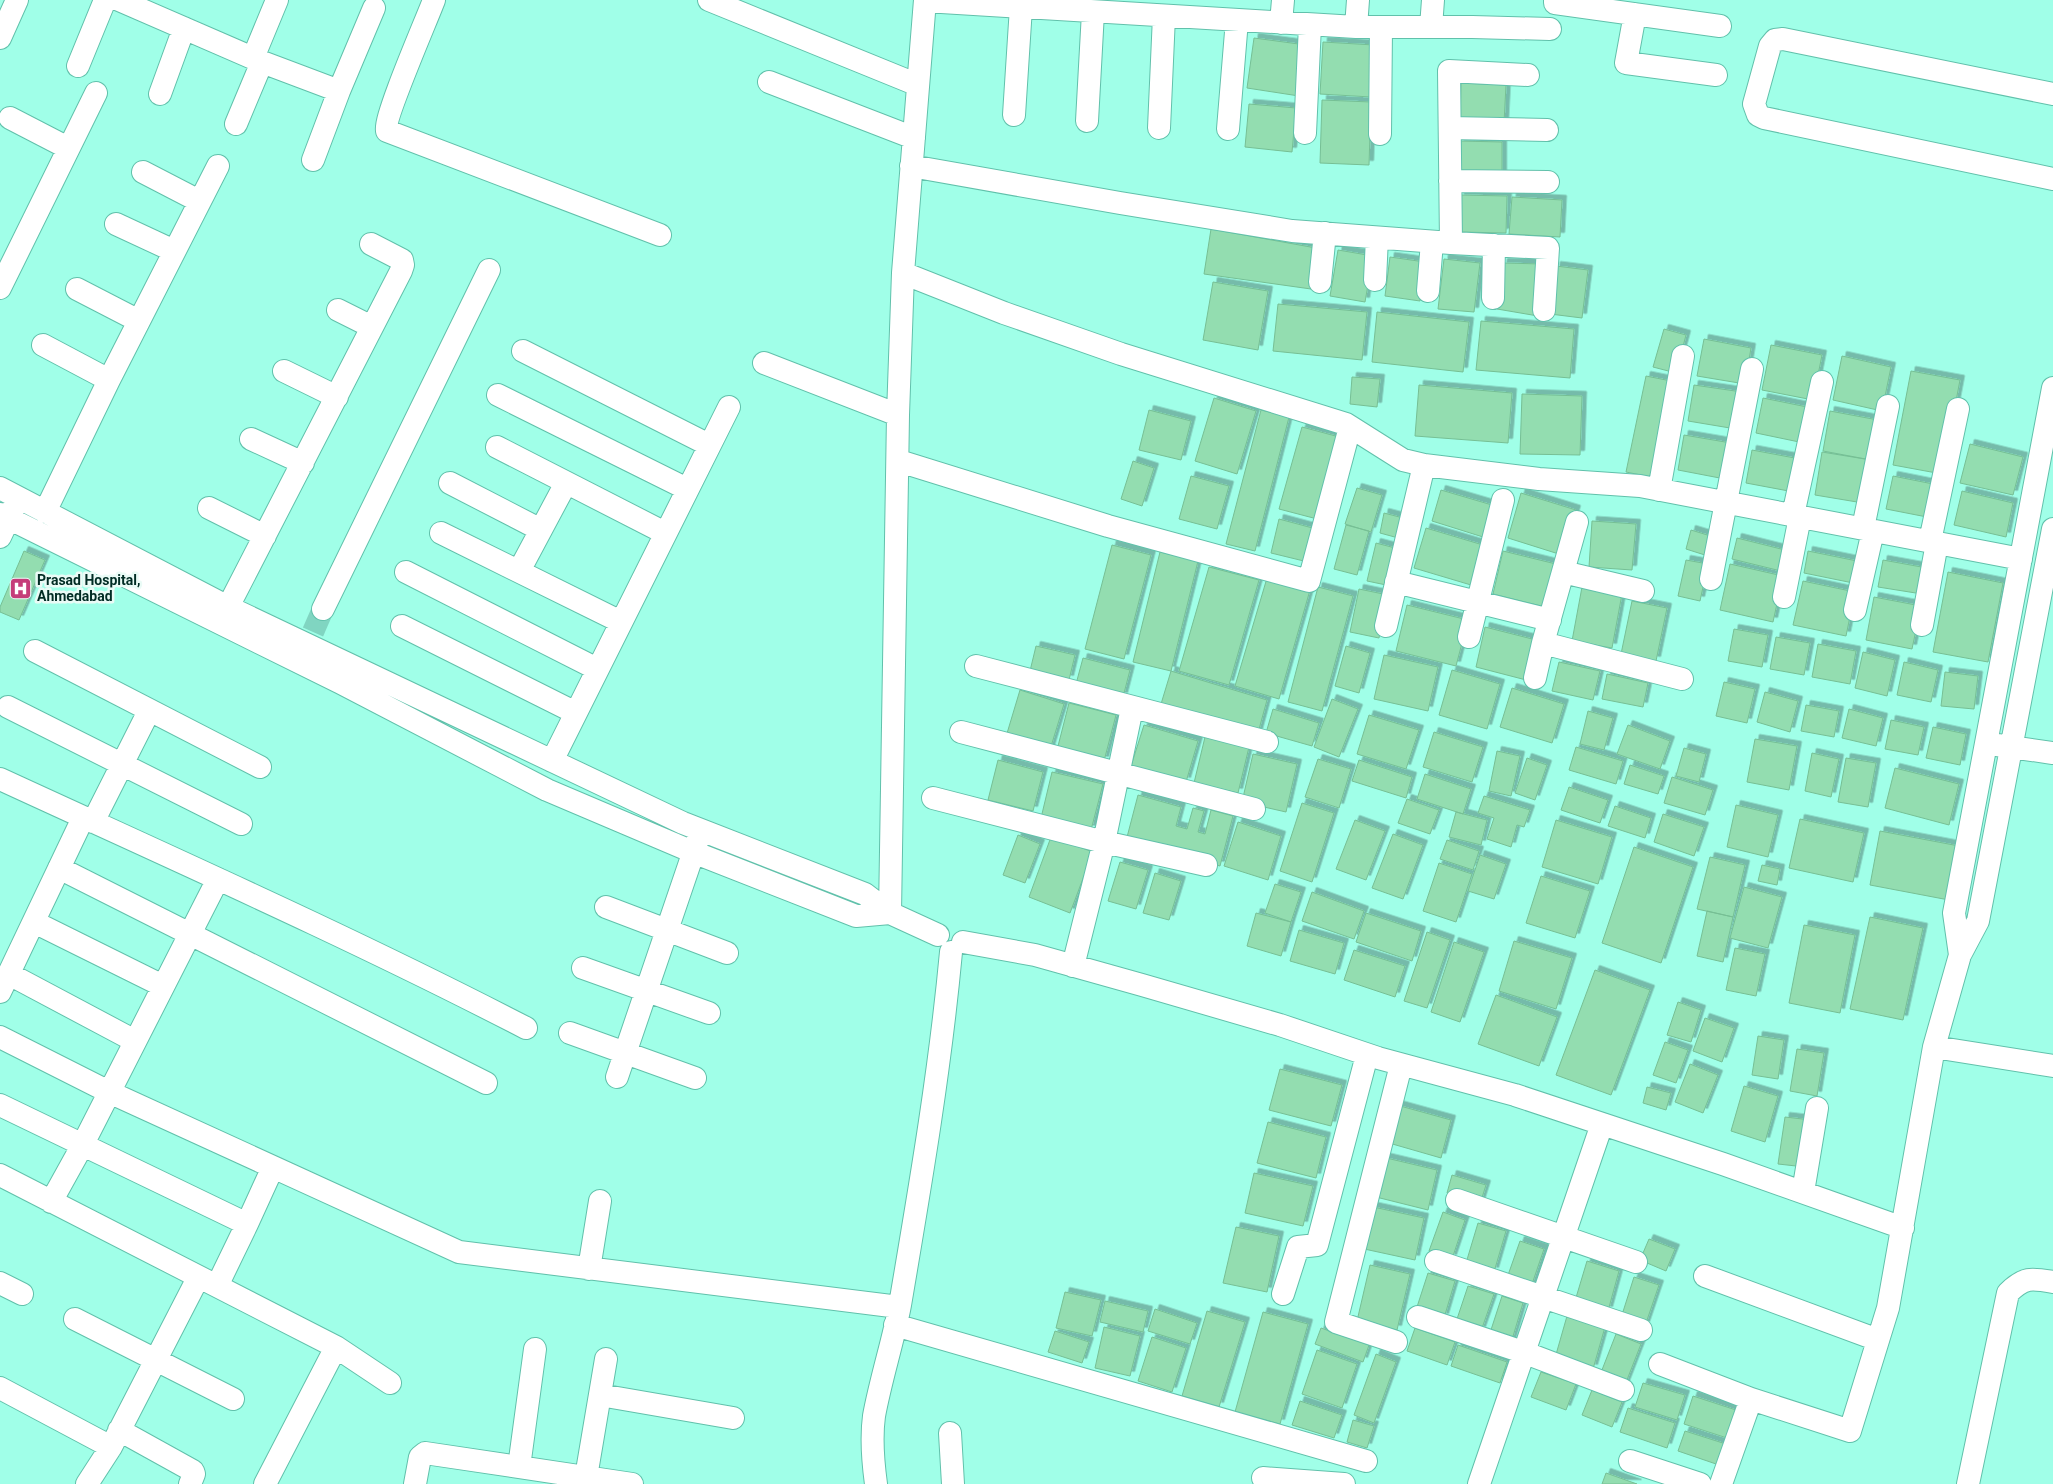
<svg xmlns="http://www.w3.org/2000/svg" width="2053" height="1484" viewBox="0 0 2053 1484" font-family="Roboto,sans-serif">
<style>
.building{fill:#93ddb0;stroke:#76bf94;filter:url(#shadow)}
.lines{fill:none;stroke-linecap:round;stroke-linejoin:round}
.minor-tunnel{stroke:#80d5c1;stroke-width:22;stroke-dasharray:22 11;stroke-linecap:butt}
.minor-casing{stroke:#61c1ab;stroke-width:24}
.minor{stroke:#fff;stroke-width:22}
.labels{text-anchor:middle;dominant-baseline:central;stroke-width:5;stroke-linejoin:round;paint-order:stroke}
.poi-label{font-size:14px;font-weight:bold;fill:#012c24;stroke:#eafbf6;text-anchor:start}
</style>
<defs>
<filter id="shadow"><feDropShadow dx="4.5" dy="-4.5" stdDeviation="0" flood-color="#0004"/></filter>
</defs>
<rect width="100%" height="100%" fill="#a0ffe8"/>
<!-- building -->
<path class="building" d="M1254,38L1306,45L1299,96L1247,88Z
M1323,42L1374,45L1371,97L1320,94Z
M1461,83L1506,85L1504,123L1460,121Z
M1322,100L1371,102L1369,165L1320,163Z
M1249,104L1296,108L1292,152L1245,147Z
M1460,141L1502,142V177L1459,176Z
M1460,195L1507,196L1506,233L1459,232Z
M1512,197L1562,200L1560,237L1509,234Z
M1211,229L1316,248L1311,289L1204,274Z
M1338,250L1373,256L1365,302L1330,296Z
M1390,257L1425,262L1420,301L1385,296Z
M1444,259L1480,263L1474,312L1438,309Z
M1503,263L1542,264L1538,316L1497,309Z
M1556,266L1588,270L1582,318L1550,314Z
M1213,282L1268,291L1258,350L1203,340Z
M1278,304L1367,312L1362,360L1273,351Z
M1377,312L1469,322L1463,372L1372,362Z
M1481,321L1574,329L1570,378L1476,370Z
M1664,329L1686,335L1676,373L1653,367Z
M1704,339L1751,348L1745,384L1697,376Z
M1771,345L1822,355L1813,400L1762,390Z
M1842,356L1891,367L1882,411L1833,400Z
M1911,371L1960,380L1942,474L1893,465Z
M1646,376L1676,382L1656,478L1626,472Z
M1352,377L1380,379L1377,407L1350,404Z
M1419,385L1512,393L1508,443L1415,436Z
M1694,385L1742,392L1736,429L1688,421Z
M1522,394L1582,396L1580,455L1520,454Z
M1214,398L1256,411L1237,474L1195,461Z
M1763,398L1812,408L1804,443L1756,433Z
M1149,410L1191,421L1181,460L1139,450Z
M1261,410L1289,417L1255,551L1226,544Z
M1830,411L1878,420L1871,460L1823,451Z
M1302,427L1343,438L1321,520L1279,509Z
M1684,435L1731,443L1725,479L1678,470Z
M1970,444L2023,457L2013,495L1960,483Z
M1752,450L1800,459L1794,492L1746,483Z
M1822,452L1871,460L1863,503L1815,495Z
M1133,461L1154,468L1142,506L1121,499Z
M1191,476L1229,486L1217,529L1179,519Z
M1893,476L1938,485L1932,518L1886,509Z
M1357,488L1382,495L1371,532L1345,524Z
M1441,490L1492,505L1483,537L1432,521Z
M1962,491L2013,503L2006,537L1954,525Z
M1521,493L1576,510L1562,555L1508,538Z
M1384,513L1407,519L1402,539L1380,533Z
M1279,519L1320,530L1312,563L1271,553Z
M1592,521L1636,524L1632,570L1589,567Z
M1346,525L1369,531L1357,575L1334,569Z
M1426,528L1483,545L1471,585L1414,568Z
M1691,530L1714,537L1708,556L1686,549Z
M1737,538L1789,551L1785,572L1732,559Z
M1376,543L1399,549L1391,586L1367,581Z
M1112,545L1151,555L1124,659L1085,649Z
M24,551L45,560L19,620L0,612V607Z
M1503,551L1560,565L1549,608L1493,594Z
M1808,551L1862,562L1858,584L1804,573Z
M1160,552L1198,561L1171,671L1133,662Z
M1686,560L1708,564L1700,601L1678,596Z
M1883,560L1927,568L1922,594L1878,587Z
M1730,564L1783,576L1773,622L1720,610Z
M1209,567L1259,580L1229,685L1179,671Z
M1948,572L2003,583L1988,662L1933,652Z
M1267,578L1310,590L1279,699L1235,686Z
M1803,581L1855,592L1846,636L1793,625Z
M1318,587L1353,596L1322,711L1288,702Z
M1582,587L1622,594L1612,648L1572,641Z
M1359,589L1388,595L1379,638L1350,632Z
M1874,597L1921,606L1912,649L1866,640Z
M1632,601L1667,608L1656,661L1621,654Z
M1407,605L1468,620L1456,666L1396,651Z
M1485,627L1540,641L1530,681L1476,667Z
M1734,629L1768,635L1762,667L1728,661Z
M1776,637L1810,643L1804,675L1770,669Z
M1818,644L1856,651L1850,684L1812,677Z
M1036,646L1075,655L1069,680L1030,671Z
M1346,646L1370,653L1359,693L1335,686Z
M1863,652L1895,660L1887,696L1855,688Z
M1384,655L1438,667L1428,711L1374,699Z
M1083,658L1130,670L1123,697L1076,684Z
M1559,662L1600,671L1593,700L1552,691Z
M1904,662L1938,670L1931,702L1897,695Z
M1452,670L1500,684L1487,729L1439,715Z
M1171,671L1267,700L1258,733L1161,704Z
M1945,672L1978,676L1974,709L1941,706Z
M1607,674L1648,683L1643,707L1602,699Z
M1724,682L1755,689L1747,723L1716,716Z
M1512,688L1564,704L1552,743L1500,727Z
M1020,690L1064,704L1049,753L1005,740Z
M1765,692L1798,701L1790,732L1757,722Z
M1332,699L1358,709L1339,757L1314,747Z
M1069,703L1116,715L1104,761L1057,750Z
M1806,705L1839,711L1834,737L1801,731Z
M1273,709L1319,723L1312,746L1266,733Z
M1849,709L1883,718L1876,746L1842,738Z
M1588,711L1613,718L1604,750L1580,744Z
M1369,715L1419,730L1406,769L1357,754Z
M1891,720L1924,727L1918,755L1885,749Z
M1144,725L1198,741L1186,782L1131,766Z
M1628,725L1670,741L1660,769L1617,754Z
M1933,727L1966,734L1960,765L1926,758Z
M1434,732L1483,747L1472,782L1423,767Z
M1205,737L1249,747L1238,793L1194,783Z
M1755,739L1797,746L1789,790L1747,782Z
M1576,747L1623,761L1616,784L1569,770Z
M1684,748L1706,754L1699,782L1676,776Z
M1497,751L1520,756L1511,796L1489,791Z
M1812,753L1839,759L1831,797L1805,791Z
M1253,754L1297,764L1286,812L1242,802Z
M1527,758L1547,765L1535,800L1515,793Z
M1846,758L1876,763L1868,807L1838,802Z
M1318,759L1351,769L1339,808L1305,797Z
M998,760L1043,772L1033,811L988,800Z
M1359,760L1412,777L1406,798L1352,781Z
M1630,765L1664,776L1658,794L1624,784Z
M1895,768L1959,784L1949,825L1885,808Z
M1052,772L1103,784L1091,830L1041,818Z
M1425,774L1471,789L1463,814L1417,799Z
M1672,777L1713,790L1705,815L1664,803Z
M1569,787L1608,800L1600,823L1561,810Z
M1138,795L1181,807L1176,826L1187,829L1193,808L1204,811L1198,832L1205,834L1211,810L1233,816L1220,866L1126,841Z
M1484,796L1530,810L1524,827L1517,825L1511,847L1487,839L1494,818L1478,813Z
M1407,799L1439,810L1430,834L1398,823Z
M1302,803L1334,813L1312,882L1280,871Z
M1736,805L1778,815L1768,857L1727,847Z
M1615,806L1651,818L1645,838L1608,826Z
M1456,812L1487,820L1481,845L1449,837Z
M1663,814L1704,827L1694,856L1654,842Z
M1800,819L1864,833L1853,882L1789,868Z
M1355,820L1385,831L1366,880L1336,869Z
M1556,820L1612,837L1598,884L1542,867Z
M1238,822L1281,836L1268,880L1224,866Z
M1880,831L1959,846L1949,900L1870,885Z
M1393,834L1423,845L1403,899L1372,888Z
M1018,835L1040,844L1025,883L1003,875Z
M1051,837L1093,852L1070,913L1029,897Z
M1447,840L1479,851L1473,870L1440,859Z
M1634,847L1693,867L1661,963L1602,943Z
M1480,855L1506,864L1494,899L1468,891Z
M1710,857L1745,865L1733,917L1697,909Z
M1120,862L1148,870L1136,909L1108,901Z
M1439,863L1472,874L1456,922L1423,911Z
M1762,865L1780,869L1777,885L1758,881Z
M1155,873L1181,881L1169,920L1143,913Z
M1541,876L1590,891L1575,938L1526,923Z
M1275,884L1301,892L1291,922L1265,913Z
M1744,887L1782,897L1768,948L1730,938Z
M1312,892L1364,911L1354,939L1302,921Z
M1707,911L1733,917L1723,962L1697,956Z
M1256,913L1291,922L1281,956L1247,946Z
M1366,913L1421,931L1412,961L1356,942Z
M1870,917L1923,928L1903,1020L1850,1009Z
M1804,925L1855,935L1840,1013L1789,1003Z
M1299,930L1344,943L1335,974L1290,961Z
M1427,932L1450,940L1427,1008L1404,1001Z
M1514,941L1572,958L1556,1009L1499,991Z
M1454,942L1484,952L1460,1022L1431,1012Z
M1735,948L1765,954L1756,996L1726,990Z
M1354,950L1405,966L1395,997L1344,980Z
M1595,970L1650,990L1611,1095L1556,1075Z
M1496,995L1557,1017L1539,1066L1478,1044Z
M1678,1002L1701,1010L1691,1042L1667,1035Z
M1705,1018L1734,1028L1722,1062L1693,1051Z
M1758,1036L1784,1040L1778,1079L1752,1075Z
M1665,1042L1688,1050L1676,1083L1653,1075Z
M1797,1049L1824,1053L1817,1096L1790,1091Z
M1690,1064L1718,1075L1703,1113L1675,1102Z
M1280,1069L1342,1085L1331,1126L1269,1110Z
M1744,1086L1778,1096L1765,1142L1731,1131Z
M1647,1087L1671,1093L1666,1110L1643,1103Z
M1393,1104L1451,1120L1441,1158L1382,1141Z
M1785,1117L1811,1120L1805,1167L1778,1164Z
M1268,1122L1326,1137L1316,1178L1257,1163Z
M1378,1156L1437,1170L1428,1210L1368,1195Z
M1254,1173L1313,1186L1303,1226L1245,1213Z
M1452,1175L1486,1185L1480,1204L1447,1193Z
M1364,1205L1424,1218L1415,1260L1355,1247Z
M1443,1212L1465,1220L1452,1259L1429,1251Z
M1478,1223L1506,1231L1494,1272L1466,1263Z
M1236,1227L1279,1236L1267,1292L1223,1283Z
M1649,1239L1675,1249L1666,1271L1640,1260Z
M1520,1241L1544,1249L1531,1287L1507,1278Z
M1587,1261L1619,1271L1608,1311L1575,1301Z
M1370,1265L1410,1274L1397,1330L1357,1321Z
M1428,1273L1455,1281L1444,1318L1416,1310Z
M1634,1277L1659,1285L1645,1326L1621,1318Z
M1468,1286L1494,1294L1481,1331L1456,1322Z
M1065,1292L1101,1300L1092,1336L1056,1328Z
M1502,1296L1523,1303L1511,1343L1489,1336Z
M1105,1301L1148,1311L1143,1332L1100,1322Z
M1155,1309L1197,1323L1190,1344L1148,1331Z
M1207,1311L1245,1322L1219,1407L1182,1396Z
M1263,1312L1308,1324L1280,1424L1235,1412Z
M1567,1316L1605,1327L1593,1369L1555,1358Z
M1104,1327L1140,1336L1130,1376L1095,1368Z
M1321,1328L1369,1345L1363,1362L1315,1344Z
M1415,1328L1455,1342L1447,1365L1407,1351Z
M1055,1331L1089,1342L1082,1363L1048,1352Z
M1616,1334L1641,1344L1625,1385L1600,1375Z
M1152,1337L1186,1348L1172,1392L1138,1381Z
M1458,1345L1507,1362L1500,1383L1451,1366Z
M1317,1350L1357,1364L1342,1408L1302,1394Z
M1376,1354L1396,1362L1374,1423L1354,1415Z
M1541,1372L1576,1384L1566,1410L1531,1397Z
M1643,1383L1685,1395L1677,1420L1635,1407Z
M1592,1390L1622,1402L1612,1427L1582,1415Z
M1693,1396L1736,1410L1727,1438L1684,1424Z
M1300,1401L1342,1415L1334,1438L1292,1425Z
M1628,1408L1675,1423L1667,1448L1620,1432Z
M1353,1420L1374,1426L1367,1448L1347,1442Z
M1685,1431L1726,1444L1719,1465L1678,1451Z
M1606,1473L1637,1484H1602Z"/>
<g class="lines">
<!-- minor-tunnel -->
<path class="minor-tunnel" d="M313,632L323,609"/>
<defs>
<path id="minor" d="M119,0L262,62L339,91L374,8
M434,0C427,19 383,119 387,131L660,235
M709,0L918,85
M1555,0V3L1720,26
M925,1L1356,27H1472L1550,29
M1635,14L1626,63L1716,75
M1281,23L1283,0
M1356,27L1358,0
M1431,27L1433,0
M0,38L17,0
M253,58L277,0
M78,66L105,0
M769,82L914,138
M160,94L184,28
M2053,94L1783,39L1775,40L1770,46L1754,104L1758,115L1764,118L2053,179
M1014,115L1021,7
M10,118L68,148
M1087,121L1093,12
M236,124L262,62
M1159,128L1164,16
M1450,128L1547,130
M1228,129L1237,20
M1305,133L1310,25
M1380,134L1381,27
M313,160L339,91
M911,166L1120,203L1292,231L1451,243L1449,71L1528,75
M143,172L199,201
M1450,181L1548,182
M116,224L174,251
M1451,243L1548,248L1544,310
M903,273L1004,313L1121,354L1346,424L1403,460L1424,465L1539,479L1640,486L2021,559
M1375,280L1377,238
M1320,282L1325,233
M0,288L96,93
M77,289L139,321
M1428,291L1432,242
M1493,298L1494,245
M338,310L372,327
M43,345L109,380
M523,351L709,445
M764,363L898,415
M284,371L337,397
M498,395L687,489
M251,439L303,463
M497,447L665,533
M899,461L1108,526L1309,581L1350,427
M450,483L541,530
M0,488L228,607L683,823L865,894L890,913L938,935
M1659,490L1683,356
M209,508L265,536
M45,512L109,380L218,166
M0,514L341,683L547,790L693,852L856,916L890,913
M1793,515L1822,382
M1577,522L1543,643L1682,679
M1863,528L1888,406
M441,533L621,622
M0,537L15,505
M1930,541L1958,409
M519,571L566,483
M406,572L597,669
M1563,572L1643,591
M1711,579L1752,369
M1396,582L1550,620
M1784,597L1800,517
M228,607L401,271L403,265L402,260L371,244
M323,609L489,270
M1855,610L1873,531
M1922,625L1937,543
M402,626L576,713
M1386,626L1424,465
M1469,637L1503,500
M35,651L260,767
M976,666L1267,742
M1535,678L1543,643
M8,707L241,824
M961,732L1254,809
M1997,745L2053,753
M552,761L729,407
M0,779C176,860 354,939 526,1028
M933,798L1104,842L1206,865
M93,822L149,711
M59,868L486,1083
M606,907L727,953
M890,913L898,415L903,273L925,0
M34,922L163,986
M963,942L1035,955L1142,985L1280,1025L1378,1058L1515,1095L1723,1164L1903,1228
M1960,955L1954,913L2053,388
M1073,966L1104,842L1132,708
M583,968L709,1013
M9,974L135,1041
M0,992L83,818
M570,1033L695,1078
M0,1037L109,1092L459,1252L899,1307
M1934,1047L2053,1066
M617,1077L698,839
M0,1105L247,1224L217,1286
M0,1175L336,1347L390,1383
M1803,1192L1817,1108
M1457,1200L1636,1262
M51,1202L82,1146L218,879
M247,1224L273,1167
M1436,1261L1641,1330
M589,1269L600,1201
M1705,1276L1878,1340
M0,1283L22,1294
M1283,1294L1298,1247L1317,1245L1367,1055
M1418,1317L1523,1352L1623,1390
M75,1319L233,1399
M895,1325L1366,1461
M1396,1342L1336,1322L1401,1065
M1660,1364L1751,1399
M0,1388L111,1447L198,1278
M600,1395L733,1418
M119,1430L193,1471L194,1474L190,1484
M950,1433L953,1484
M1630,1461L1700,1484
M519,1467L535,1349
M586,1477L606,1359
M1263,1478L1344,1484
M87,1484L111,1447
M265,1484L336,1347
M415,1484L420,1457L425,1453L632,1484
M876,1484C873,1462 871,1438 874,1416C881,1378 893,1342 900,1305C920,1187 940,1071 951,952
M1479,1484L1602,1124
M1721,1484L1751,1399L1850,1431L1888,1308L1934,1047L1960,955L1978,921L2053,529
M1968,1484L2008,1293C2024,1277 2031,1278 2053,1282"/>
</defs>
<!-- minor casing -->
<use href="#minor" class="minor-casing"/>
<!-- minor -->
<use href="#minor" class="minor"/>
</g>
<!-- icons -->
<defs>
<symbol id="hospital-square" viewBox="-11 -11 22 22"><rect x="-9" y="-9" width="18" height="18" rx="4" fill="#c53d79" stroke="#eafbf6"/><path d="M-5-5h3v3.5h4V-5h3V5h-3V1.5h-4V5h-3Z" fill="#fff"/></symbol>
</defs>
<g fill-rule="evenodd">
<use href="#hospital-square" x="8" y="576" width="25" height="25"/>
</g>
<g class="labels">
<!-- poi labels -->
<g class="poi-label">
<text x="37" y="580">Prasad Hospital,<tspan x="37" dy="16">Ahmedabad</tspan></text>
</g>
</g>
</svg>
